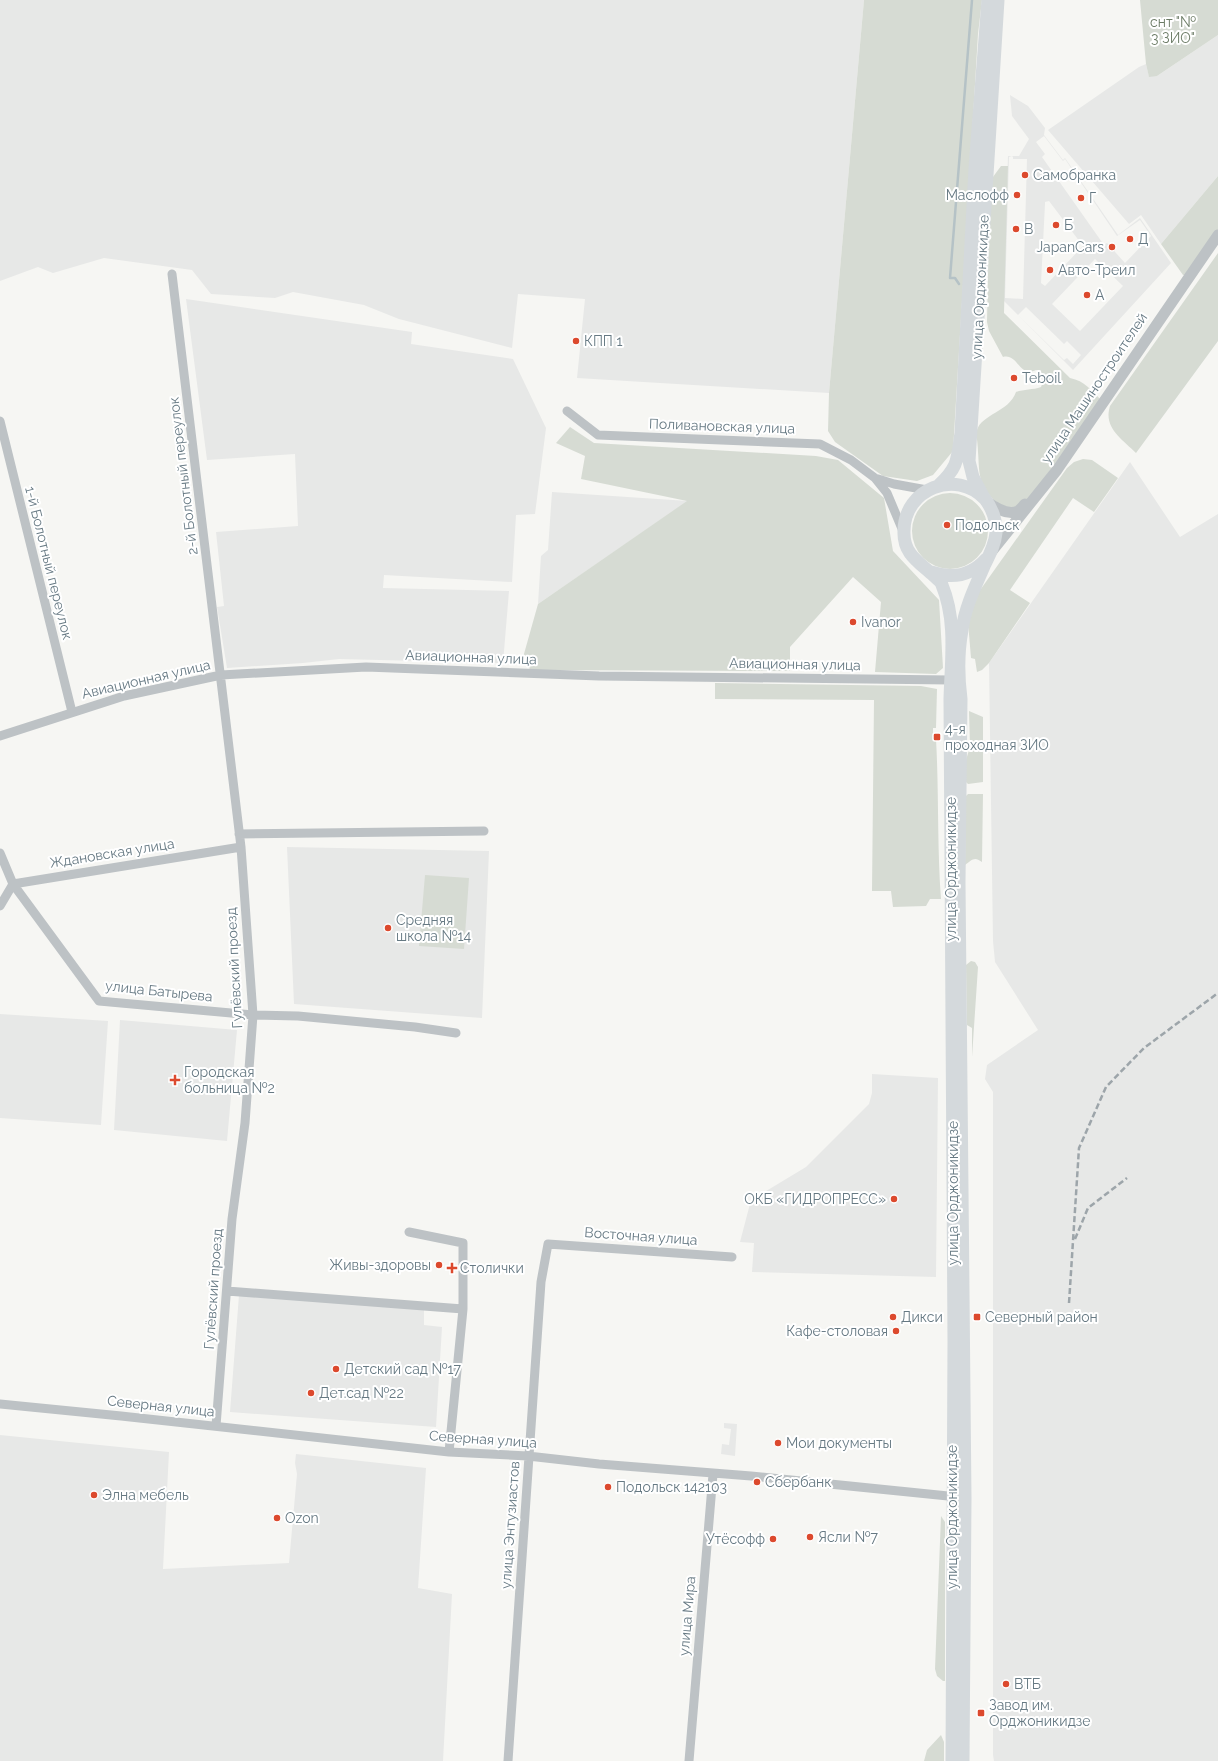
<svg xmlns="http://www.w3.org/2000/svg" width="1218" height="1761" viewBox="0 0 1218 1761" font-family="Raleway,sans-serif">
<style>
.built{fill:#e7e8e7;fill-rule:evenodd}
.green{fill:#d6dbd3}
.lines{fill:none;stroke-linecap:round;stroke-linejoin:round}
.stream{stroke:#b5c2c6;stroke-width:2.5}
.minor{stroke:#bdc2c5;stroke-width:9}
.tertiary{stroke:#bdc2c5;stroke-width:11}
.secondary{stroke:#d4d9dc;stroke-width:13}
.rail{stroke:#9da5aa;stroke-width:2.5;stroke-dasharray:6 3;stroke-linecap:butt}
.poi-dot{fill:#dc492d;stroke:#fff;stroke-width:1.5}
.labels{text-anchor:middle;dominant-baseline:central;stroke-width:4;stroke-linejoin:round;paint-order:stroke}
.park-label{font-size:14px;fill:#6b7b65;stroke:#fff}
.poi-label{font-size:14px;fill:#667983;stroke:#fff;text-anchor:start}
.street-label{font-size:14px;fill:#667983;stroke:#fff}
</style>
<rect width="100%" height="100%" fill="#f6f6f3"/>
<!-- built -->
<path class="built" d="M0,0H864L829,393L577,378L585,299L518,294L512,348L399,319L364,305L293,292L275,298L211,294L192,270L104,258L53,273L38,267L0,281Z
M1218,35V176L1161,244L1141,215L1129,224L1048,130L1139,67L1146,64L1149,76H1157Z
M1010,95L1028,106L1045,128L1044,135L1063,160L1065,158L1118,235L1140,218L1171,263L1073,370L1003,300L1008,156H1019L1029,139L1012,116ZM1044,136L1063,161L1065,159L1117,236L1104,245L1042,157L1045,154L1036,142ZM1012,156L1013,157V159H1027L1023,299L1005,298L1009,157ZM1049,201L1083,246L1045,286L1041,283L1045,204V202ZM1140,220L1151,236L1125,263L1107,243ZM1095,259L1123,286L1080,331L1052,304ZM1026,307L1064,344L1067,341L1081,355L1073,364L1067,358L1064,360L1018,315Z
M186,299L412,332L411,344L513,359L546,428L535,514L516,515L512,582L384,575L383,588L509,591L503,663L339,659L303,663L227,668L217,607L224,606L216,532L298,526L295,454L207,460Z
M1130,462L1180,537L1218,514V1761H994L993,1755V1092L985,1079L987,1065L1038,1030L995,962L993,941L989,663Z
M552,492L688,501L538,604L541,556L548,550Z
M287,847L489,851L482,1018L294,1004Z
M0,1014L108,1021L101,1125L0,1118Z
M120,1020L237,1030L227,1141L114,1130Z
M872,1074L938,1078L936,1277L752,1272L754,1243L740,1242L751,1200L806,1167L869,1104L872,1093Z
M239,1295L424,1309V1325L442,1327L436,1427L230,1412Z
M724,1423L737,1424L735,1456L721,1454L722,1444L729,1445L731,1429L724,1428Z
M0,1435L169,1452L163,1569L289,1563L297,1474L295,1463L296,1454L426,1468L418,1588L452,1594L443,1761H0Z"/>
<!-- green -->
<path class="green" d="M864,0H982L978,34L953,451L933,475L917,481L883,476L835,442L828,431L829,393Z
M1140,0H1218V35L1157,76L1149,77L1146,64Z
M1001,166H1008L1004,313L1070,378C1085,381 1091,390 1101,400L1030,498C1027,501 1023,504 1020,506C1005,513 989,498 983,485C978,475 979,462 978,452C978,445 976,436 977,430C982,414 1009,412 1016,392C1024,389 1033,390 1041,387L1043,382L1039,371L1036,370C1019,378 1018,353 1003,357L989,331L987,322L990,181Z
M1218,176V234L1188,276L1183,275L1161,244Z
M1218,253V341L1136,453C1122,439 1103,428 1110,406Z
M570,427L594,443L816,456L838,460L884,498L893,551L939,600L943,668L936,674L875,672L881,602L853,577L790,647V671L531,670L522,661L538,604L687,501L581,479L585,456L556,443Z
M1083,459L1092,460L1118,478L1094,512L1073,498L1010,590L1030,603L989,663L982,670L977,672L975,659L971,658L968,622L978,593L1067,468L1074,462Z
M912 531a38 38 0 1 1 76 0a38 38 0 1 1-76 0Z
M715,683L921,686L937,689L936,728H933V738L936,739C939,792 937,846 941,899H930L926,906L893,907L891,891H872L874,700L715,699Z
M969,711L983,717V782L968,784L966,782L965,763L970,747Z
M968,794H983L982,862C974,856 972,860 965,865L966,796Z
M425,875L469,878L464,949L419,946Z
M971,961L975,962L978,967L972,1057V1028L967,1025L966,965Z
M941,1516L945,1522V1681H943L937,1676L935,1669Z
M941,1735L944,1742V1761H924L927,1750Z"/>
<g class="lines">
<!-- stream -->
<path class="stream" d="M959,284L955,278H950L972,0"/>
<!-- minor -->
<path class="minor" d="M172,274L241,847L253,1015L245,1123L232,1219L216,1426
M567,411L598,435L820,444L851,460L875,478L894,484L927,490
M0,421L72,712
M875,478L887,493L903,531
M0,736L124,696L221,675L366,667L599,676L950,680
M239,834L484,831
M0,853L13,884L99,1001L253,1015L298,1016L415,1027L456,1033
M13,884L241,847
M0,906L13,884
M409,1232L463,1243V1309L449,1452
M227,1291L463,1309
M0,1404L121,1416L449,1452L528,1456L599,1464L751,1476L958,1497
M508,1761L541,1282L548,1244L732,1257
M689,1761L713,1474"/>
<!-- tertiary -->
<path class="tertiary" d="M986,501C994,507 1007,516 1018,511C1020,510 1023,506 1025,504
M992,551L1057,470L1218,235"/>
<!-- secondary -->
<path class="secondary" d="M939,485C959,466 957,459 961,433L975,168L988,0
M983,496L973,477L969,461L998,0
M931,572C952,579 971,576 986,559
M952,1761L954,1341L950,699C951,661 957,621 942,585C941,581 937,579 934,576C919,562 903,554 904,531C904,489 956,468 985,499C992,508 997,521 996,533C995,544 990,554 985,564C976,585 965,607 962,630C958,652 958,676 961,699L959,883L965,1498L963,1761"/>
<!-- rail -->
<path class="rail" d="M1075,1239L1088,1208L1127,1178
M1069,1303L1079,1148L1106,1087L1144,1048L1218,993"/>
</g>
<!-- markers -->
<g class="poi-dot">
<circle cx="1025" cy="175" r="4"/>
<circle cx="1017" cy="195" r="4"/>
<circle cx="1081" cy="198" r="4"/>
<circle cx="1056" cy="225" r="4"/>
<circle cx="1016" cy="229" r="4"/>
<circle cx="1130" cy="239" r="4"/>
<circle cx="1112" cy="247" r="4"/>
<circle cx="1050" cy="270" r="4"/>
<circle cx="1087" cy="295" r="4"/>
<circle cx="576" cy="341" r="4"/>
<circle cx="1014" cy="378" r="4"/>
<circle cx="947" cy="525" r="4"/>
<circle cx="853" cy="622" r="4"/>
<rect x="933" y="733" width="8" height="8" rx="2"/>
<circle cx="388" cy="928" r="4"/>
<path d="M173 1074h4v4h4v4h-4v4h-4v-4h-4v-4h4z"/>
<circle cx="894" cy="1199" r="4"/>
<circle cx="439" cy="1265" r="4"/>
<path d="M450 1262h4v4h4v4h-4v4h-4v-4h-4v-4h4z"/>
<circle cx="893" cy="1317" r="4"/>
<rect x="973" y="1313" width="8" height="8" rx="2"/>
<circle cx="896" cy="1331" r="4"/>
<circle cx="336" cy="1369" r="4"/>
<circle cx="311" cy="1393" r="4"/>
<circle cx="778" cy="1443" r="4"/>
<circle cx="757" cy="1482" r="4"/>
<circle cx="608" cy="1487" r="4"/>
<circle cx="94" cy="1495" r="4"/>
<circle cx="277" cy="1518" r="4"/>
<circle cx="810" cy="1537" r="4"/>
<circle cx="773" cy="1539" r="4"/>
<circle cx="1006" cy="1684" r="4"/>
<rect x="977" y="1709" width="8" height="8" rx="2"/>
</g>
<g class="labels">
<!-- park labels -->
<g class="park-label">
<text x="1173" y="22">снт "№<tspan x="1173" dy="16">3 ЗИО"</tspan></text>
</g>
<!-- poi labels -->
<g class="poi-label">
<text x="1033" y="175">Самобранка</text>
<text x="1009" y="195" text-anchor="end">Маслофф</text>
<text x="1089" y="198">Г</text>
<text x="1064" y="225">Б</text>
<text x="1024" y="229">В</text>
<text x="1138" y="239">Д</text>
<text x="1104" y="247" text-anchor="end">JapanCars</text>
<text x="1058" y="270">Авто-Треил</text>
<text x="1095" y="295">А</text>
<text x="584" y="341">КПП 1</text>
<text x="1022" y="378">Teboil</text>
<text x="955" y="525">Подольск</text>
<text x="861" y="622">Ivanor</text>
<text x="945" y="729">4-я<tspan x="945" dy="16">проходная ЗИО</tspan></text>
<text x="396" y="920">Средняя<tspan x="396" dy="16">школа №14</tspan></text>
<text x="184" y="1072">Городская<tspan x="184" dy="16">больница №2</tspan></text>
<text x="886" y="1199" text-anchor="end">ОКБ «ГИДРОПРЕСС»</text>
<text x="431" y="1265" text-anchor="end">Живы-здоровы</text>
<text x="460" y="1268">Столички</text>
<text x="901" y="1317">Дикси</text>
<text x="985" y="1317">Северный район</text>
<text x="888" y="1331" text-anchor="end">Кафе-столовая</text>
<text x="344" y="1369">Детский сад №17</text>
<text x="319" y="1393">Дет.сад №22</text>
<text x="786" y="1443">Мои документы</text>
<text x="765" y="1482">Сбербанк</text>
<text x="616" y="1487">Подольск 142103</text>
<text x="102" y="1495">Элна мебель</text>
<text x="285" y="1518">Ozon</text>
<text x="818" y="1537">Ясли №7</text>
<text x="765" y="1539" text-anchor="end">Утёсофф</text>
<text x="1014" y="1684">ВТБ</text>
<text x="989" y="1705">Завод им.<tspan x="989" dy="16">Орджоникидзе</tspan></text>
</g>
<!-- street labels -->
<g class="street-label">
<text transform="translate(980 287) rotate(-87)">улица Орджоникидзе</text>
<text transform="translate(1094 388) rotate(-56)">улица Машиностроителей</text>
<text transform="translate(722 426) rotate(2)">Поливановская улица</text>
<text transform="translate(183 476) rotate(-97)">2-й Болотный переулок</text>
<text transform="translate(49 563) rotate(76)">1-й Болотный переулок</text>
<text transform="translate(471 657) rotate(2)">Авиационная улица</text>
<text transform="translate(795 664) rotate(1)">Авиационная улица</text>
<text transform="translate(146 679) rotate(-13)">Авиационная улица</text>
<text transform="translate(112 853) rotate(-9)">Ждановская улица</text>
<text transform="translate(951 869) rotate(-90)">улица Орджоникидзе</text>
<text transform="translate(234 968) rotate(-93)">Гулёвский проезд</text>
<text transform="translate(159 991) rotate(6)">улица Батырева</text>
<text transform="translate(953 1193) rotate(-90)">улица Орджоникидзе</text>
<text transform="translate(641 1236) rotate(4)">Восточная улица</text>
<text transform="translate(213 1289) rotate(-86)">Гулёвский проезд</text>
<text transform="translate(161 1406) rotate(6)">Северная улица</text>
<text transform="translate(483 1439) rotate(4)">Северная улица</text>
<text transform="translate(952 1517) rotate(-90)">улица Орджоникидзе</text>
<text transform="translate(510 1525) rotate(-86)">улица Энтузиастов</text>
<text transform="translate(687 1616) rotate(-85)">улица Мира</text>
</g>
</g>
</svg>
